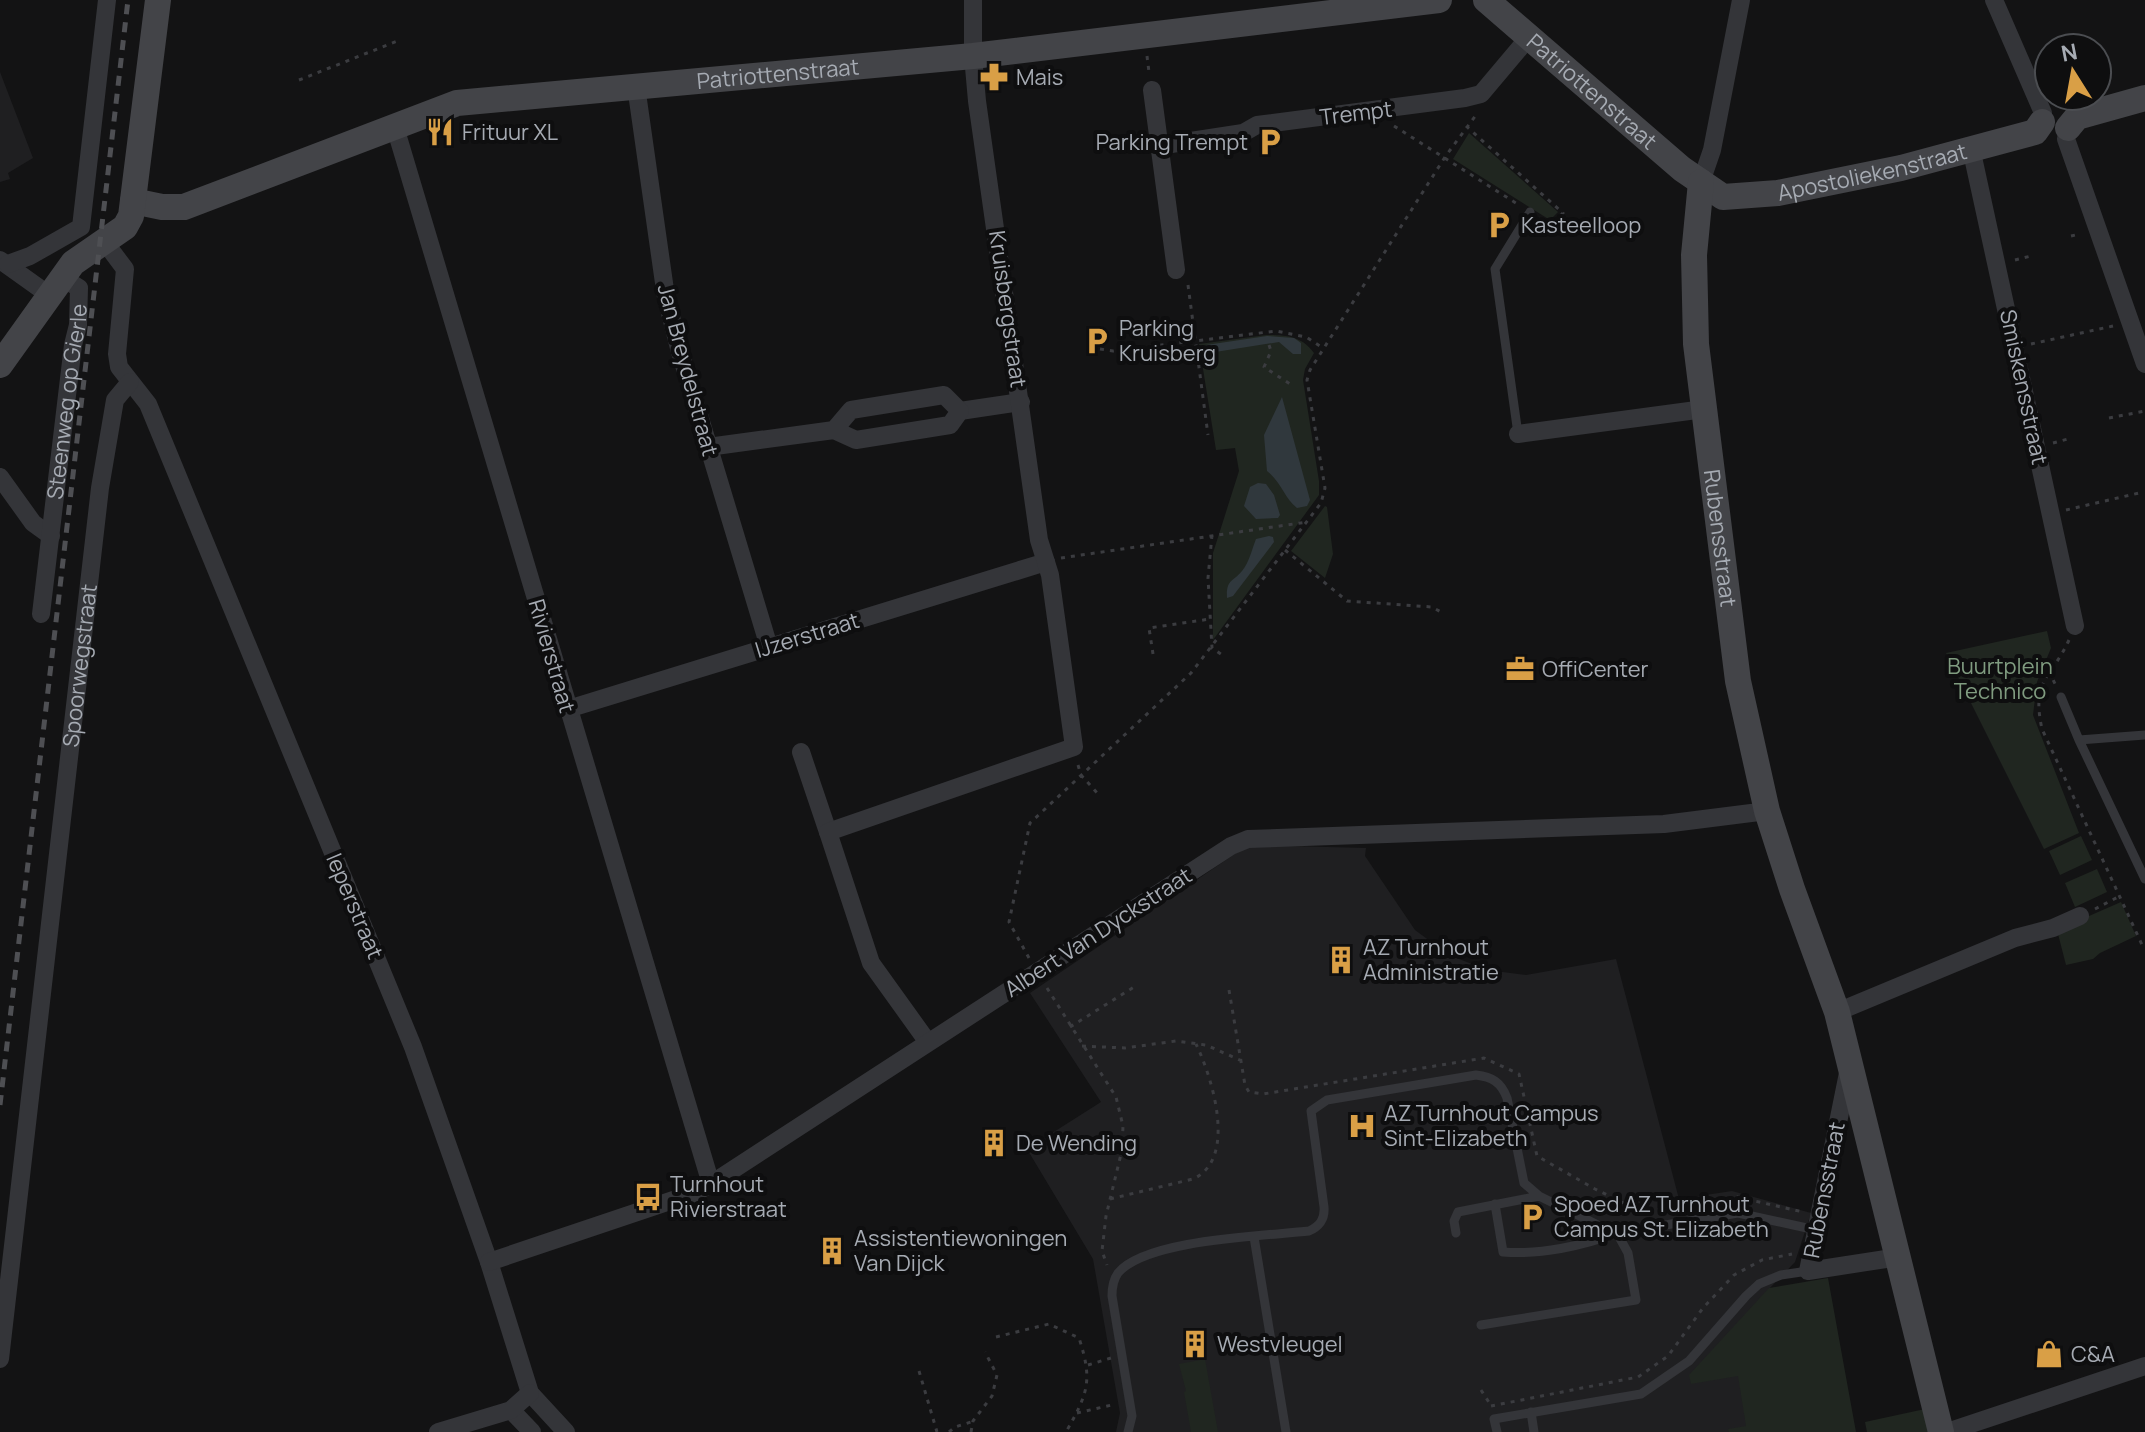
<svg xmlns="http://www.w3.org/2000/svg" width="2145" height="1432" viewBox="0 0 2145 1432" font-family="Manrope,sans-serif">
<style>
.built{fill:#1f1f21}
.green{fill:#202620}
.water{fill:#30383d}
.lines{fill:none;stroke-linecap:round;stroke-linejoin:round}
.path{stroke:#3b3c40;stroke-width:3;stroke-dasharray:4 6;stroke-linecap:butt}
.lane{stroke:#343539;stroke-width:9}
.street{stroke:#343539;stroke-width:18}
.secondary{stroke:#434448;stroke-width:26}
.rail{stroke:#4e4f53;stroke-width:5;stroke-dasharray:10 8;stroke-linecap:butt}
.labels{text-anchor:middle;dominant-baseline:central;stroke-width:8;stroke-linejoin:round;paint-order:stroke}
.street-label{font-size:22px;fill:#a6abb3;stroke:#0e0e0f}
.poi-label{font-size:22px;fill:#a6abb3;stroke:#0e0e0f;text-anchor:start}
.park-label{font-size:22px;fill:#809c80;stroke:#0e0e0f}
</style>
<rect width="100%" height="100%" fill="#131314"/>
<!-- built -->
<path class="built" d="M0,72L33,158L8,173L10,179L0,182Z
M1248,845L1366,848L1365,856L1415,930L1449,955L1487,970L1526,975L1616,959L1679,1199L1732,1191L1811,1213L1795,1262L1769,1289L1773,1432H1116L1120,1413L1093,1259L1027,1149L1101,1102L1030,993Z"/>
<!-- green -->
<path class="green" d="M1469,133L1558,212L1550,220L1453,159Z
M1266,335C1286,335 1302,336 1314,353L1305,369L1303,380L1319,481V495L1213,640V553L1239,471L1235,448L1216,450L1199,344Z
M1325,506L1327,507L1333,554L1325,578L1291,551Z
M2047,631L2051,648L2037,682L2033,715L2079,833L2044,849L1946,653Z
M2081,836L2092,860L2060,875L2049,851Z
M2097,869L2107,892L2075,907L2065,883Z
M2121,902L2136,936L2100,953L2093,959L2066,965L2057,930Z
M1828,1278L1856,1432H1729L1728,1429L1746,1426L1738,1376L1691,1384L1689,1375L1769,1288Z
M1205,1359L1218,1432H1191L1184,1392L1186,1391L1179,1364Z
M1925,1409L1930,1432H1867L1865,1422Z"/>
<!-- water -->
<path class="water" d="M1267,336L1294,338L1301,343V354H1293L1279,342L1209,353L1206,350V345Z
M1282,397L1310,500L1307,506L1297,508C1284,498 1282,483 1267,471L1264,435Z
M1258,483L1266,484L1274,495L1280,515L1278,518L1256,519L1244,506L1250,487Z
M1269,536L1273,537L1274,542L1233,596L1227,598C1226,579 1233,582 1242,571C1249,563 1252,549 1256,539Z"/>
<g class="lines">
<!-- path -->
<path class="path" d="M1147,56L1149,72
M299,80L400,40
M1394,126L1519,205
M1466,126L1563,213L1552,226L1539,218
M2071,236L2080,234
M2015,260L2031,256
M1188,285L1208,435
M2031,344L2113,326
M1269,345L1271,351L1264,367L1293,386
M1100,349L1113,351L1276,331L1306,337L1323,348
M2109,418L2145,411
M2053,443L2068,439
M2066,510L2139,493
M1212,535L1208,578L1212,648L1225,657
M1285,550L1347,601L1432,607L1441,612
M1061,558L1307,522
M2069,640C2051,679 2031,679 2042,729L2144,949
M1153,654L1149,628L1210,619
M2049,671L2056,686
M1078,765L1081,775L1098,794
M2095,909L2120,896
M1029,958L1009,922L1030,823L1191,673L1321,503L1325,488L1307,380L1310,370L1445,157L1476,115
M1047,988L1116,1097L1123,1126L1122,1150L1106,1216L1102,1251L1107,1265
M1229,990L1245,1085L1249,1092L1263,1094L1484,1058L1519,1074L1537,1156L1595,1189L1642,1212L1737,1197L1803,1212
M1070,1027L1134,987
M1082,1046L1125,1048L1176,1041L1206,1045L1242,1061
M1110,1199L1193,1179C1238,1159 1212,1077 1196,1044
M996,1337L1049,1324L1079,1338C1093,1381 1088,1393 1066,1432
M1088,1365L1111,1358
M919,1371L937,1432
M1481,1390L1490,1404
M1491,1406L1638,1377L1668,1356L1703,1308L1734,1275L1762,1260L1792,1254
M1077,1413L1116,1404
M949,1432L955,1427L971,1422
M971,1432L973,1421L992,1396L997,1375L985,1352"/>
<!-- lane -->
<path class="lane" d="M1518,434L1495,269L1530,212
M2061,697L2079,740L2145,879
M2079,740L2145,735
M1456,1233L1454,1221L1458,1212L1539,1196
M1254,1237L1286,1432
M1481,1325L1636,1300L1628,1253L1617,1233C1582,1246 1540,1255 1503,1252L1495,1204
M1531,1412L1534,1432
M1128,1432L1132,1416L1112,1296C1112,1288 1113,1280 1118,1273C1146,1239 1266,1236 1309,1231C1320,1226 1325,1219 1324,1207L1311,1111L1327,1100L1476,1075C1492,1077 1501,1082 1507,1098L1524,1183L1539,1196L1608,1230L1617,1233L1738,1213L1816,1230
M1497,1432L1494,1419L1641,1394L1689,1361L1746,1296L1759,1284L1781,1275L1808,1271"/>
<!-- street -->
<g class="street">
<path d="M1994,0L2043,113L2042,122"/>
<path d="M636,86L666,297L680,352L769,647"/>
<path d="M1152,90L1176,270"/>
<path d="M395,127L711,1184"/>
<path d="M2068,128L2066,139L2145,364"/>
<path d="M1158,146L1243,133L1257,125L1465,98L1481,94L1529,37"/>
<path d="M1971,148L2075,626"/>
<path d="M1701,182L1712,150L1741,0"/>
<path d="M104,241L125,269L117,354L119,367L148,404L413,1047L489,1262L530,1393L566,1432"/>
<path d="M0,260L49,295"/>
<path d="M8,264L30,256L81,227L107,0"/>
<path d="M960,411L1021,402"/>
<path d="M1518,434L1704,409"/>
<path d="M708,447L834,430L856,440L950,425L960,411L944,395L851,410L834,430"/>
<path d="M0,477L33,523L51,536"/>
<path id="s1" d="M41,614L73,345L78,325L79,288L61,277"/>
<path d="M568,709L1046,562"/>
<path d="M801,752L828,832"/>
<path d="M1837,1012L2015,938L2053,928L2080,916"/>
<path d="M927,1041L871,963L828,832L1074,747L1050,575L1039,540L977,101L973,56V0"/>
<path d="M1848,1073L1808,1271L1899,1257"/>
<path d="M489,1262L694,1193L711,1184L1231,846L1248,839L1664,824L1767,811"/>
<path id="s2" d="M0,1359L100,488L115,400L130,382"/>
<path d="M511,1410L532,1432"/>
<path d="M438,1432L511,1410L530,1393"/>
<path d="M1947,1432L2145,1366"/>
</g>
<!-- secondary -->
<g class="secondary">
<path id="s3" d="M1486,0L1682,169L1723,197L1778,193L1901,168L2035,132L2042,122"/>
<path d="M2068,128L2077,117L2145,98"/>
<path id="s4" d="M1701,182L1694,255L1696,344L1738,681L1767,811L1792,889L1837,1012L1941,1432"/>
<path id="s5" d="M133,201L162,207H184L457,103L973,56L1439,0"/>
<path d="M0,365L73,263L125,227L131,216L158,0"/>
</g>
<!-- rail -->
<path class="rail" d="M0,1105L128,0"/>
</g>
<!-- icons -->
<defs>
<symbol id="pharmacy-bare" viewBox="-9 -9 18 18"><path d="M-2-6h4v4h4v4h-4v4h-4v-4h-4v-4h4Z" fill="#d99f46" stroke="#0e0e0f" stroke-width="2.5" paint-order="stroke"/></symbol>
<symbol id="restaurant-bare" viewBox="-9 -9 18 18"><path d="M-5-6h1v4h1v-4h1v4h1v-4h1v5L-1.5 .5V6h-2V.5L-5-1ZM5-6V6H3V1.5H1.5Q1.5-4 5-6Z" fill="#d99f46" stroke="#0e0e0f" stroke-width="2.5" paint-order="stroke"/></symbol>
<symbol id="parking-bare" viewBox="-9 -9 18 18"><path d="M-3.5-5.5H1a3.5 3.5 0 0 1 0 7H-1V5.5H-3.5ZM-1-3.4V-.6H.8a1.4 1.4 0 0 0 0-2.8Z" fill="#d99f46" stroke="#0e0e0f" stroke-width="2.5" paint-order="stroke"/></symbol>
<symbol id="office-bare" viewBox="-9 -9 18 18"><path d="M-6-3h4V-5.5h4V-3h4V5H-6ZM-1-4.5V-3h2v-1.5ZM-6 0V1H6V0Z" fill="#d99f46" stroke="#0e0e0f" stroke-width="2.5" paint-order="stroke"/></symbol>
<symbol id="building-bare" viewBox="-9 -9 18 18"><path d="M-4-6H4V6H1V3H-1V6H-4ZM-2.5-4.3h1.7v1.8h-1.7ZM.8-4.3h1.7v1.8H.8ZM-2.5-1h1.7V.8h-1.7ZM.8-1h1.7V.8H.8Z" fill="#d99f46" stroke="#0e0e0f" stroke-width="2.5" paint-order="stroke"/></symbol>
<symbol id="hospital-bare" viewBox="-9 -9 18 18"><path d="M-5-5h3v3.5h4V-5h3V5h-3V1.5h-4V5h-3Z" fill="#d99f46" stroke="#0e0e0f" stroke-width="2.5" paint-order="stroke"/></symbol>
<symbol id="bus-bare" viewBox="-9 -9 18 18"><path d="M-5-6H5V4H4V6H2V4H-2V6H-4V4H-5ZM-3.5-4V0h7V-4ZM-3.5 1.2v1.5H-2V1.2ZM2 1.2v1.5H3.5V1.2Z" fill="#d99f46" stroke="#0e0e0f" stroke-width="2.5" paint-order="stroke"/></symbol>
<symbol id="shop-bare" viewBox="-9 -9 18 18"><path d="M-5-2.5h2.3a2.7 3.5 0 0 1 5.4 0H5L5.5 6h-11ZM-1.5-2.5h3a1.5 2.3 0 0 0-3 0Z" fill="#d99f46" stroke="#0e0e0f" stroke-width="2.5" paint-order="stroke"/></symbol>
</defs>
<g fill-rule="evenodd">
<use href="#pharmacy-bare" x="974" y="57" width="40" height="40"/>
<use href="#restaurant-bare" x="420" y="112" width="40" height="40"/>
<use href="#parking-bare" x="1250" y="122" width="40" height="40"/>
<use href="#parking-bare" x="1479" y="205" width="40" height="40"/>
<use href="#parking-bare" x="1077" y="321" width="40" height="40"/>
<use href="#office-bare" x="1500" y="649" width="40" height="40"/>
<use href="#building-bare" x="1321" y="940" width="40" height="40"/>
<use href="#hospital-bare" x="1342" y="1106" width="40" height="40"/>
<use href="#building-bare" x="974" y="1123" width="40" height="40"/>
<use href="#bus-bare" x="628" y="1177" width="40" height="40"/>
<use href="#parking-bare" x="1512" y="1197" width="40" height="40"/>
<use href="#building-bare" x="812" y="1231" width="40" height="40"/>
<use href="#building-bare" x="1175" y="1324" width="40" height="40"/>
<use href="#shop-bare" x="2029" y="1334" width="40" height="40"/>
</g>
<g class="labels">
<!-- street labels -->
<g class="street-label">
<text stroke="none"><textPath href="#s5" startOffset="666">Patriottenstraat</textPath></text>
<text stroke="none"><textPath href="#s3" startOffset="140">Patriottenstraat</textPath></text>
<text transform="translate(1356 113) rotate(-7)">Trempt</text>
<text stroke="none"><textPath href="#s3" startOffset="460">Apostoliekenstraat</textPath></text>
<text transform="translate(1008 309) rotate(82)">Kruisbergstraat</text>
<text transform="translate(688 370) rotate(75)">Jan Breydelstraat</text>
<text transform="translate(2024 387) rotate(78)">Smiskensstraat</text>
<text stroke="none"><textPath href="#s1" startOffset="214">Steenweg op Gierle</textPath></text>
<text stroke="none"><textPath href="#s4" startOffset="358">Rubensstraat</textPath></text>
<text transform="translate(807 635) rotate(-17)">IJzerstraat</text>
<text transform="translate(552 656) rotate(74)">Rivierstraat</text>
<text stroke="none"><textPath href="#s2" startOffset="698">Spoorwegstraat</textPath></text>
<text transform="translate(355 906) rotate(67)">Ieperstraat</text>
<text transform="translate(1098 932) rotate(-33)">Albert Van Dyckstraat</text>
<text transform="translate(1824 1190) rotate(-79)">Rubensstraat</text>
</g>
<!-- poi labels -->
<g class="poi-label">
<text x="1016" y="77">Mais</text>
<text x="462" y="132">Frituur XL</text>
<text x="1248" y="142" text-anchor="end">Parking Trempt</text>
<text x="1521" y="225">Kasteelloop</text>
<text x="1119" y="328">Parking<tspan x="1119" dy="25">Kruisberg</tspan></text>
<text x="1542" y="669">OffiCenter</text>
<text x="1363" y="947">AZ Turnhout<tspan x="1363" dy="25">Administratie</tspan></text>
<text x="1384" y="1113">AZ Turnhout Campus<tspan x="1384" dy="25">Sint-Elizabeth</tspan></text>
<text x="1016" y="1143">De Wending</text>
<text x="670" y="1184">Turnhout<tspan x="670" dy="25">Rivierstraat</tspan></text>
<text x="1554" y="1204">Spoed AZ Turnhout<tspan x="1554" dy="25">Campus St. Elizabeth</tspan></text>
<text x="854" y="1238">Assistentiewoningen<tspan x="854" dy="25">Van Dijck</tspan></text>
<text x="1217" y="1344">Westvleugel</text>
<text x="2071" y="1354">C&amp;A</text>
</g>
<!-- park labels -->
<g class="park-label">
<text x="2000" y="666">Buurtplein<tspan x="2000" dy="25">Technico</tspan></text>
</g>
</g>
<!-- north arrow -->
<g transform="translate(2073 72) rotate(349)"><circle r="38" fill="#0e0e0f" stroke="#4b4d51" stroke-width="2"/>
<path d="M0-6L14 30L0 20L-14 30Z" fill="#d99f46"/>
<text y="-12" font-size="22" font-weight="bold" text-anchor="middle" fill="#a6abb3">N</text>
</g>
</svg>
